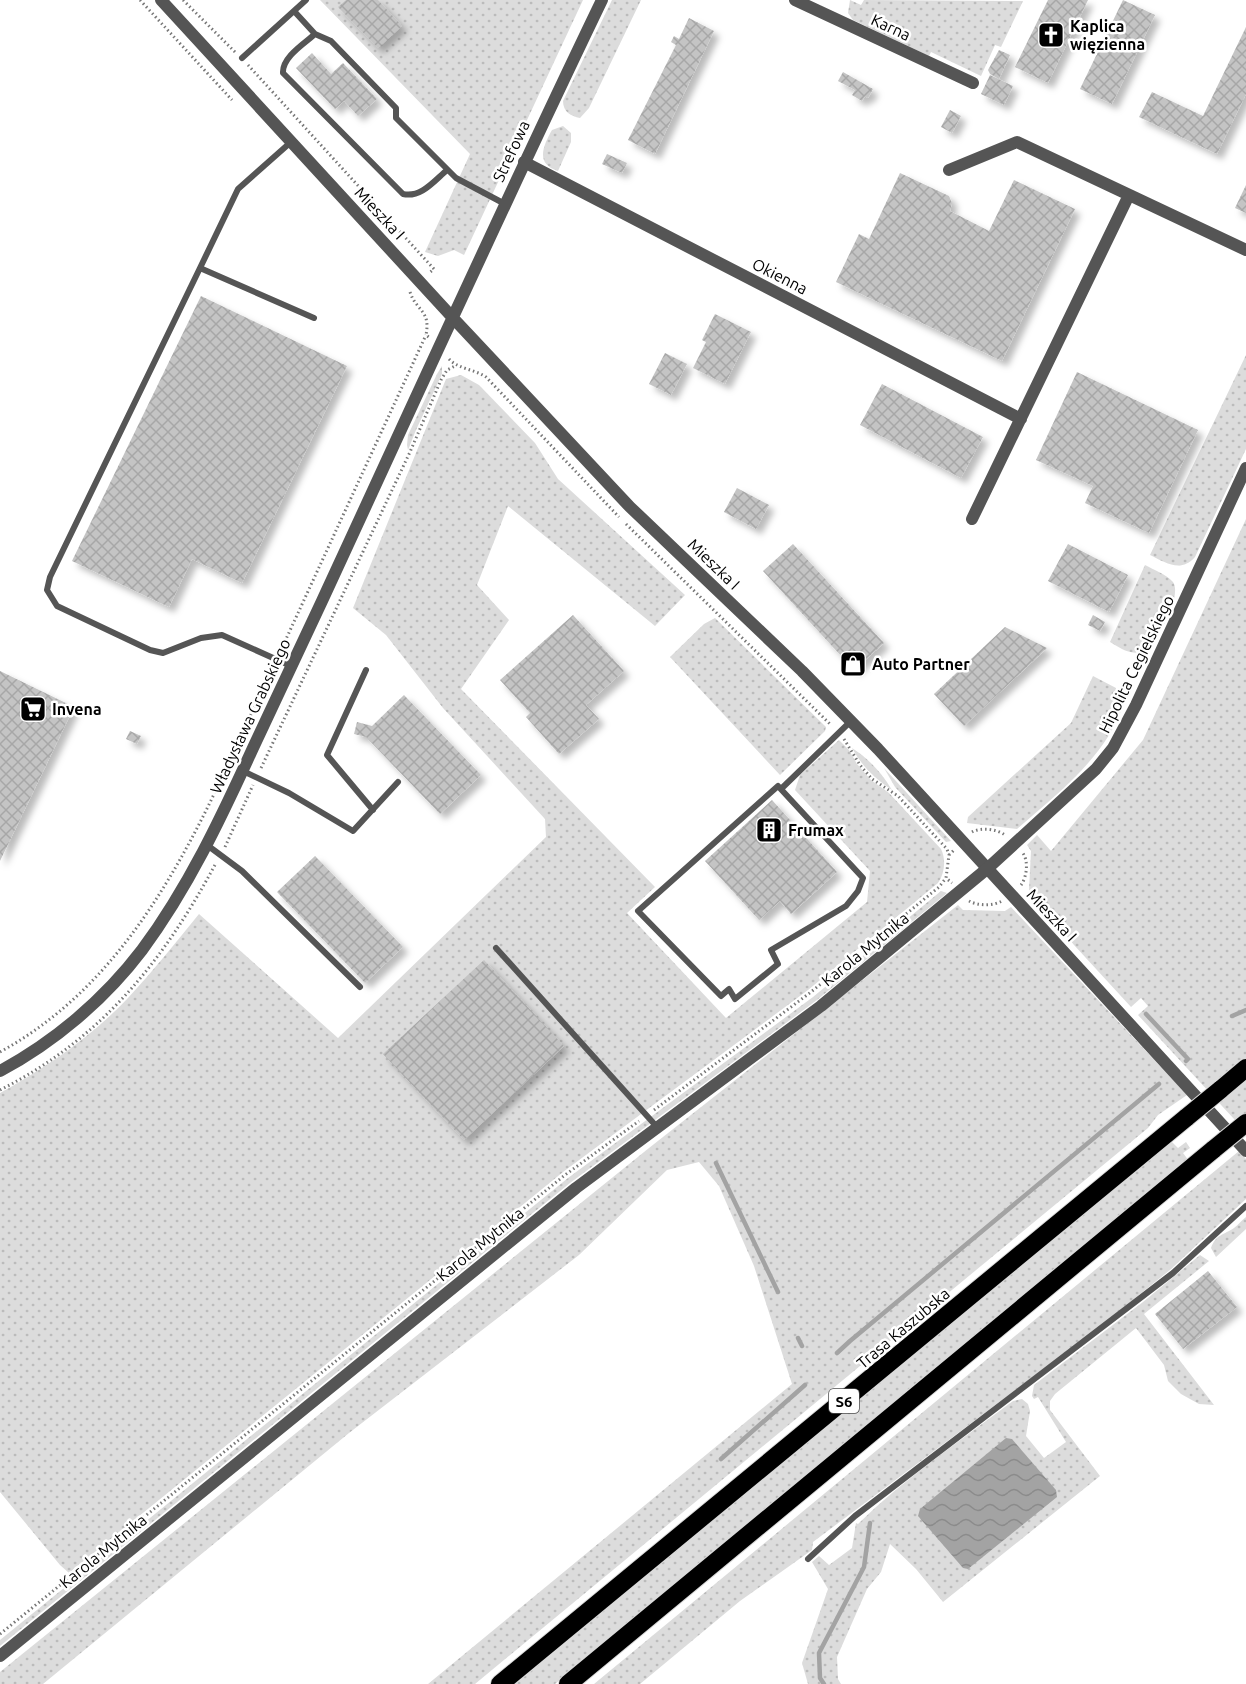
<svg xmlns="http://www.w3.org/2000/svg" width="1246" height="1684" viewBox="0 0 1246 1684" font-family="Ubuntu,sans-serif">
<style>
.grass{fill:url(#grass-dots)}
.water{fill:url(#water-waves)}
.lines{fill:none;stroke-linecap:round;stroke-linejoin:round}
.stream{stroke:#a3a3a3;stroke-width:4.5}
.building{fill:url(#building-cross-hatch);filter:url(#shadow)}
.motorway-casing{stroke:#dbdbdb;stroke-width:20}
.path{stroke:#777;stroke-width:3;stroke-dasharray:1.5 3;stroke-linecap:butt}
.service{stroke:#555;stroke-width:6}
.minor{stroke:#555;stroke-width:12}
.tertiary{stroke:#555;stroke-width:12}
.motorway{stroke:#000;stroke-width:18}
.motorway-bridge-casing{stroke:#dbdbdb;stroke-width:20;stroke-linecap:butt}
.motorway-bridge{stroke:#000;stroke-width:18}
.labels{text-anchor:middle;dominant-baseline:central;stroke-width:5;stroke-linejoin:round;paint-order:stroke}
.shield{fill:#fff;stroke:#4c4c4c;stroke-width:1.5}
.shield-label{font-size:15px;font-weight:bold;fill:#000}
.poi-label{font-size:16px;font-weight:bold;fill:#000;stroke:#fff;text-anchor:start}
.street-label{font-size:16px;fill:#000;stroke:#fff}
</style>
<defs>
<pattern id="grass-dots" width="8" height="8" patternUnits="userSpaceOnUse" patternTransform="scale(1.5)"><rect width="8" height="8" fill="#dcdcdc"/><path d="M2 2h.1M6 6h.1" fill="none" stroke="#bbb" stroke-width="1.8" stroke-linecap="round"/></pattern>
<pattern id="water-waves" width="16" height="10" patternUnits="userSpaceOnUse" patternTransform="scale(1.5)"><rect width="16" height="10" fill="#a3a3a3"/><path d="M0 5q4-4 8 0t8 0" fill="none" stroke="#8b8b8b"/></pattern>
<pattern id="building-cross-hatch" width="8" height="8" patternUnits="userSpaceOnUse" patternTransform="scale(1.5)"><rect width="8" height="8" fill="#c4c4c4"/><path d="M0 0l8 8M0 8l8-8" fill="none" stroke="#a7a7a7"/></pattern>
<filter id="shadow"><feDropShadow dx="5.5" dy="5.5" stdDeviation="3" flood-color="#0004"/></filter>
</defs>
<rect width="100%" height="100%" fill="#fff"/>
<!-- grass -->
<path class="grass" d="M320,0H583L464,255L454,250L438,256L425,252L470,154Z
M612,0H641L589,108L580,118C571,116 563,112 563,101Z
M850,0L861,5L864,0L1023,1L1001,47L995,45L981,76L931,52L929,56L853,20L848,13Z
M563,126L571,133V142L558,171C535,164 543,146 552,130Z
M1246,355V449L1195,557C1181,573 1166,563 1150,555Z
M442,366V374L416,430L408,450L407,445L408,435L437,374Z
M461,375L479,385L535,443L558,479L685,595L655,626L508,506L477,585L509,620L461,689L655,887L627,913L726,1018L867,902L870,871L795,790L800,775L839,740L849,750L857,764L871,780L889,793L941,849C946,859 945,873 938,883L808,990L563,1172L69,1573L60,1565L0,1492V1093C47,1067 91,1037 128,998C153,971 176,942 199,914L338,1038L546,837L545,819L443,708L386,635L353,608L446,379Z
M1246,519V1132L1138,1015L1148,1006L1141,998L1131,1007L1074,945L1029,890L1031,851L1027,845L1037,835L1051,851L1143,740Z
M1145,565C1154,570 1166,574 1173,582C1183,596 1155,649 1140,652C1129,655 1119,647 1110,642Z
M715,618L826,727L825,731L780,775L670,657L704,624Z
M1093,676L1116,688L1123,705C1106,757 1057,794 1017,829L967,823L968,817L1071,723Z
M852,748C869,759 881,772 892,790C874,778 862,766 852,748Z
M884,768L951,841L946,842L895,787Z
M941,891L947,893L817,1000L570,1183L0,1646V1640L568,1178L813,997Z
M958,905L963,910L1005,911L1011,907L1187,1095L1158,1115L1148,1128L475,1684H428L792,1384L754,1266L719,1186L699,1162L667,1170L579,1255L349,1433L43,1684H0V1672L649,1148Z
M1171,1141L1178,1148L1186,1142L1190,1148L1183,1153L1189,1161L555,1684H515Z
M1239,1151L1246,1159V1199L1170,1270L1099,1327L813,1542L812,1550L740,1601L640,1684H594Z
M1246,1217V1229L1216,1257L1211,1248C1216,1234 1224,1235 1234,1228C1238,1225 1242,1220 1246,1217Z
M1200,1255L1209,1261L1144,1314L1214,1405L1199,1404L1181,1394L1168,1381L1164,1365L1136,1328L1055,1394L1050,1401V1410L1100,1476L943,1602L916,1569L890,1544L881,1572L867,1589L837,1657L838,1679L841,1684H808L802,1663L828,1589L812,1562L819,1556L829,1565L852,1548L856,1523L858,1524C905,1478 961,1440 1013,1401L1022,1399L1028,1404L1030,1411L1026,1436L1044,1458L1066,1442L1038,1397L1034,1399L1032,1396L1034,1385L1143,1302Z"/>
<!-- water -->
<path class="water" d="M1006,1438L1012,1439L1056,1490L1057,1497L968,1569L963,1568L918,1516L920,1509Z"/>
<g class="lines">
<!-- stream -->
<path class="stream" d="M1146,1014L1188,1059L1186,1061
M1232,1016L1246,1010
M716,1163L778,1292
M798,1338L802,1346
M837,1353L850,1341L1159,1084
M721,1459L805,1385
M824,1684L820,1678L819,1653L864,1567L870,1523"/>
</g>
<!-- building -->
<path class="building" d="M346,0H378L402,26L378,48L338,7Z
M1048,0H1088L1048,83L1015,67Z
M1123,0L1155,15L1112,104L1080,89Z
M689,18L714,31L655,154L628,140L676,45L671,42L674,36L679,39Z
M1246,27V94L1217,154L1139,117L1152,92L1203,116Z
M999,50L1010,55L999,79L990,74L988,70Z
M312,53L331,74L343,63L377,99L358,116L344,101L335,109L296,68Z
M843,72L873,89L868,98L865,96L862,101L852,95L855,90L838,81Z
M990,75L1013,86L1004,105L981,94Z
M950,110L961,116L952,133L941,127Z
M607,154L627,163L622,173L602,164Z
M900,173L949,196L952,203L950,211L989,231L1014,180L1075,209L1002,361L836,282L859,234L869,239Z
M1246,185V213L1235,208Z
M201,296L347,366L242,583L192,559L169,607L72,561Z
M715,314L751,332L725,384L693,368L706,342L702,340Z
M665,353L687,364L671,395L649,384Z
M1077,372L1198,430L1149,533L1085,503L1093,486L1036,460Z
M882,384L983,437L961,478L860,425Z
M737,488L769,505L756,529L724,512Z
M793,544L884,643L854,670L763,571Z
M1068,544L1128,575L1109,612L1048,581Z
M573,615L624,671L586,705L599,719L559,754L526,717L530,713L500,680Z
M1093,615L1105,622L1100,631L1088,625Z
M1005,627L1047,648L964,726L934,694Z
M0,671L74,707L0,861Z
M404,695L481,775L440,814L366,737L354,734L357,722L372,726Z
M130,731L141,736L137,744L126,739Z
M772,800L837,872L791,914L780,901L759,920L705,861Z
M315,856L403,947L365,983L277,892Z
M484,960L564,1046L464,1140L383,1054Z
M1208,1271L1237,1307L1183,1349L1155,1314Z"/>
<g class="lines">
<defs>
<path id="motorway" d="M1220,1090L1246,1068
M500,1684L1187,1117
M568,1684L1214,1149"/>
</defs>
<!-- motorway casing -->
<use href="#motorway" class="motorway-casing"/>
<!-- path -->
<path class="path" d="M140,0L232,100
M183,0L235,52
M248,65L434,269L429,273
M410,292C416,311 431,310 426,335L430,338
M449,359C458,369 474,369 486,377L619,517
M626,524L831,725
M281,650L426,335
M844,739L860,765L872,779L898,796L947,849L949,855L946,878L952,883
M261,768L410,452L441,380L447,370L455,366
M972,832C981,827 997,829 1005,835
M225,847L253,785
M949,855L954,850
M1021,885C1027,877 1029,860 1022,852
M969,901C978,906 993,906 1002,901
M0,1052C146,972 207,809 273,666
M0,1090C101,1039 163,962 216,863
M654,1110L811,992L939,887L946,878
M0,1634L565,1175L639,1121"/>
<!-- service -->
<path class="service" d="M294,11L315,34L331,41L396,108V118L456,178L505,204
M315,34C305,43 282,57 283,73L403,194C421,198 434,181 447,170
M242,58L306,0
M291,142L238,189L200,268L314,318
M200,268L50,577L47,590L57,606L150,650L163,653L201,638L222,635L291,666
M366,670L327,755L373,810
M243,771L289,793L353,831L398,782
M778,786L863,878L858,891L846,906L771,950L778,964L735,999L729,989L721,996L638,911Z
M781,789L851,721
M207,845L242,871L360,987
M496,948L657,1127
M808,1559L855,1516L1173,1273L1246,1206"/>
<!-- minor -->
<path class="minor" d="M161,0L453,318L630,507L802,671L878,749L1246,1151
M795,0L973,83
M524,162L1021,419
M949,170L1017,142L1246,250
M972,519L1129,195
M0,1071C54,1042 104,1000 142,950C188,888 221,818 253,748C276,699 299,650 322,601C415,400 506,199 602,0"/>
<!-- tertiary -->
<path class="tertiary" d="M0,1656L576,1188L821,1006L988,868L1096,769L1113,748L1136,705L1246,468"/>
<!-- motorway -->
<use href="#motorway" class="motorway"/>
<defs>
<path id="motorway-bridge" d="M1187,1117L1220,1090
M1214,1149L1246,1123"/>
</defs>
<!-- motorway-bridge casing -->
<use href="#motorway-bridge" class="motorway-bridge-casing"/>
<!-- motorway-bridge -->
<use href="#motorway-bridge" class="motorway-bridge"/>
</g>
<!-- icons -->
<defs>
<symbol id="church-square" viewBox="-11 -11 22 22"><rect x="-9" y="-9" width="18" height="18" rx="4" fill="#000" stroke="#fff"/><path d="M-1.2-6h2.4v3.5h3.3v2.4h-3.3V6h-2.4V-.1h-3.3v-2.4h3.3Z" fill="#fff"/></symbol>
<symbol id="shop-square" viewBox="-11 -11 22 22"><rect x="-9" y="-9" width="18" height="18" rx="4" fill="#000" stroke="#fff"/><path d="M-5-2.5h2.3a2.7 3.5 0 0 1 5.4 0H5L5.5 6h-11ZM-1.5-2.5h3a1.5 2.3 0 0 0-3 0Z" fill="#fff"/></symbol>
<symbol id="supermarket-square" viewBox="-11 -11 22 22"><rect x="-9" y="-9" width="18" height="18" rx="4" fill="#000" stroke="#fff"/><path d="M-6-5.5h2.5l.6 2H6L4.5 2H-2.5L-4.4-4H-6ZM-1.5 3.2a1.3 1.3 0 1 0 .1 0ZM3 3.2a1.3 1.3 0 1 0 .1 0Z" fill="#fff"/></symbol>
<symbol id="building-square" viewBox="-11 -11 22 22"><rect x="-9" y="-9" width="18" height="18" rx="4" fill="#000" stroke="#fff"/><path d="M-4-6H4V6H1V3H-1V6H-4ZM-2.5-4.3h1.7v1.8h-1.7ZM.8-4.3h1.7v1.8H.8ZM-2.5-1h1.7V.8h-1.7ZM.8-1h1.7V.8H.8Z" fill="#fff"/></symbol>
</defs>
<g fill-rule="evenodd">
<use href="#church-square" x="1036" y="20" width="30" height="30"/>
<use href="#shop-square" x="838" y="649" width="30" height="30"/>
<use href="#supermarket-square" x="18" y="694" width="30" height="30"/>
<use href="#building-square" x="754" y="815" width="30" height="30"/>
</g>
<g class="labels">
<!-- shield labels -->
<rect class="shield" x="829" y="1389" width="30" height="24" rx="4.5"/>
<g class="shield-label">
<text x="844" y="1401">S6</text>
</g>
<!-- poi labels -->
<g class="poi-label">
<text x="1070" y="26">Kaplica<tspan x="1070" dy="18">więzienna</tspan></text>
<text x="872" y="664">Auto Partner</text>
<text x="52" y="709">Invena</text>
<text x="788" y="830">Frumax</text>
</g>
<!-- street labels -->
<g class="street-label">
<text transform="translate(891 27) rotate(25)">Karna</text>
<text transform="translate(511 151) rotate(-65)">Strefowa</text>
<text transform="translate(380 213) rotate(47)">Mieszka I</text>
<text transform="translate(780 276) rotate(27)">Okienna</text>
<text transform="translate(714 564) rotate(44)">Mieszka I</text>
<text transform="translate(1136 664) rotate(-64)">Hipolita Cegielskiego</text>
<text transform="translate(250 716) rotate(-65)">Władysława Grabskiego</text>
<text transform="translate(1052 915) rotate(47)">Mieszka I</text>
<text transform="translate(865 949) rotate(-39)">Karola Mytnika</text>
<text transform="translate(480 1244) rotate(-39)">Karola Mytnika</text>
<text transform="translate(903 1328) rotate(-40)">Trasa Kaszubska</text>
<text transform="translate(103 1551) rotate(-39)">Karola Mytnika</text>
</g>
</g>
</svg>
